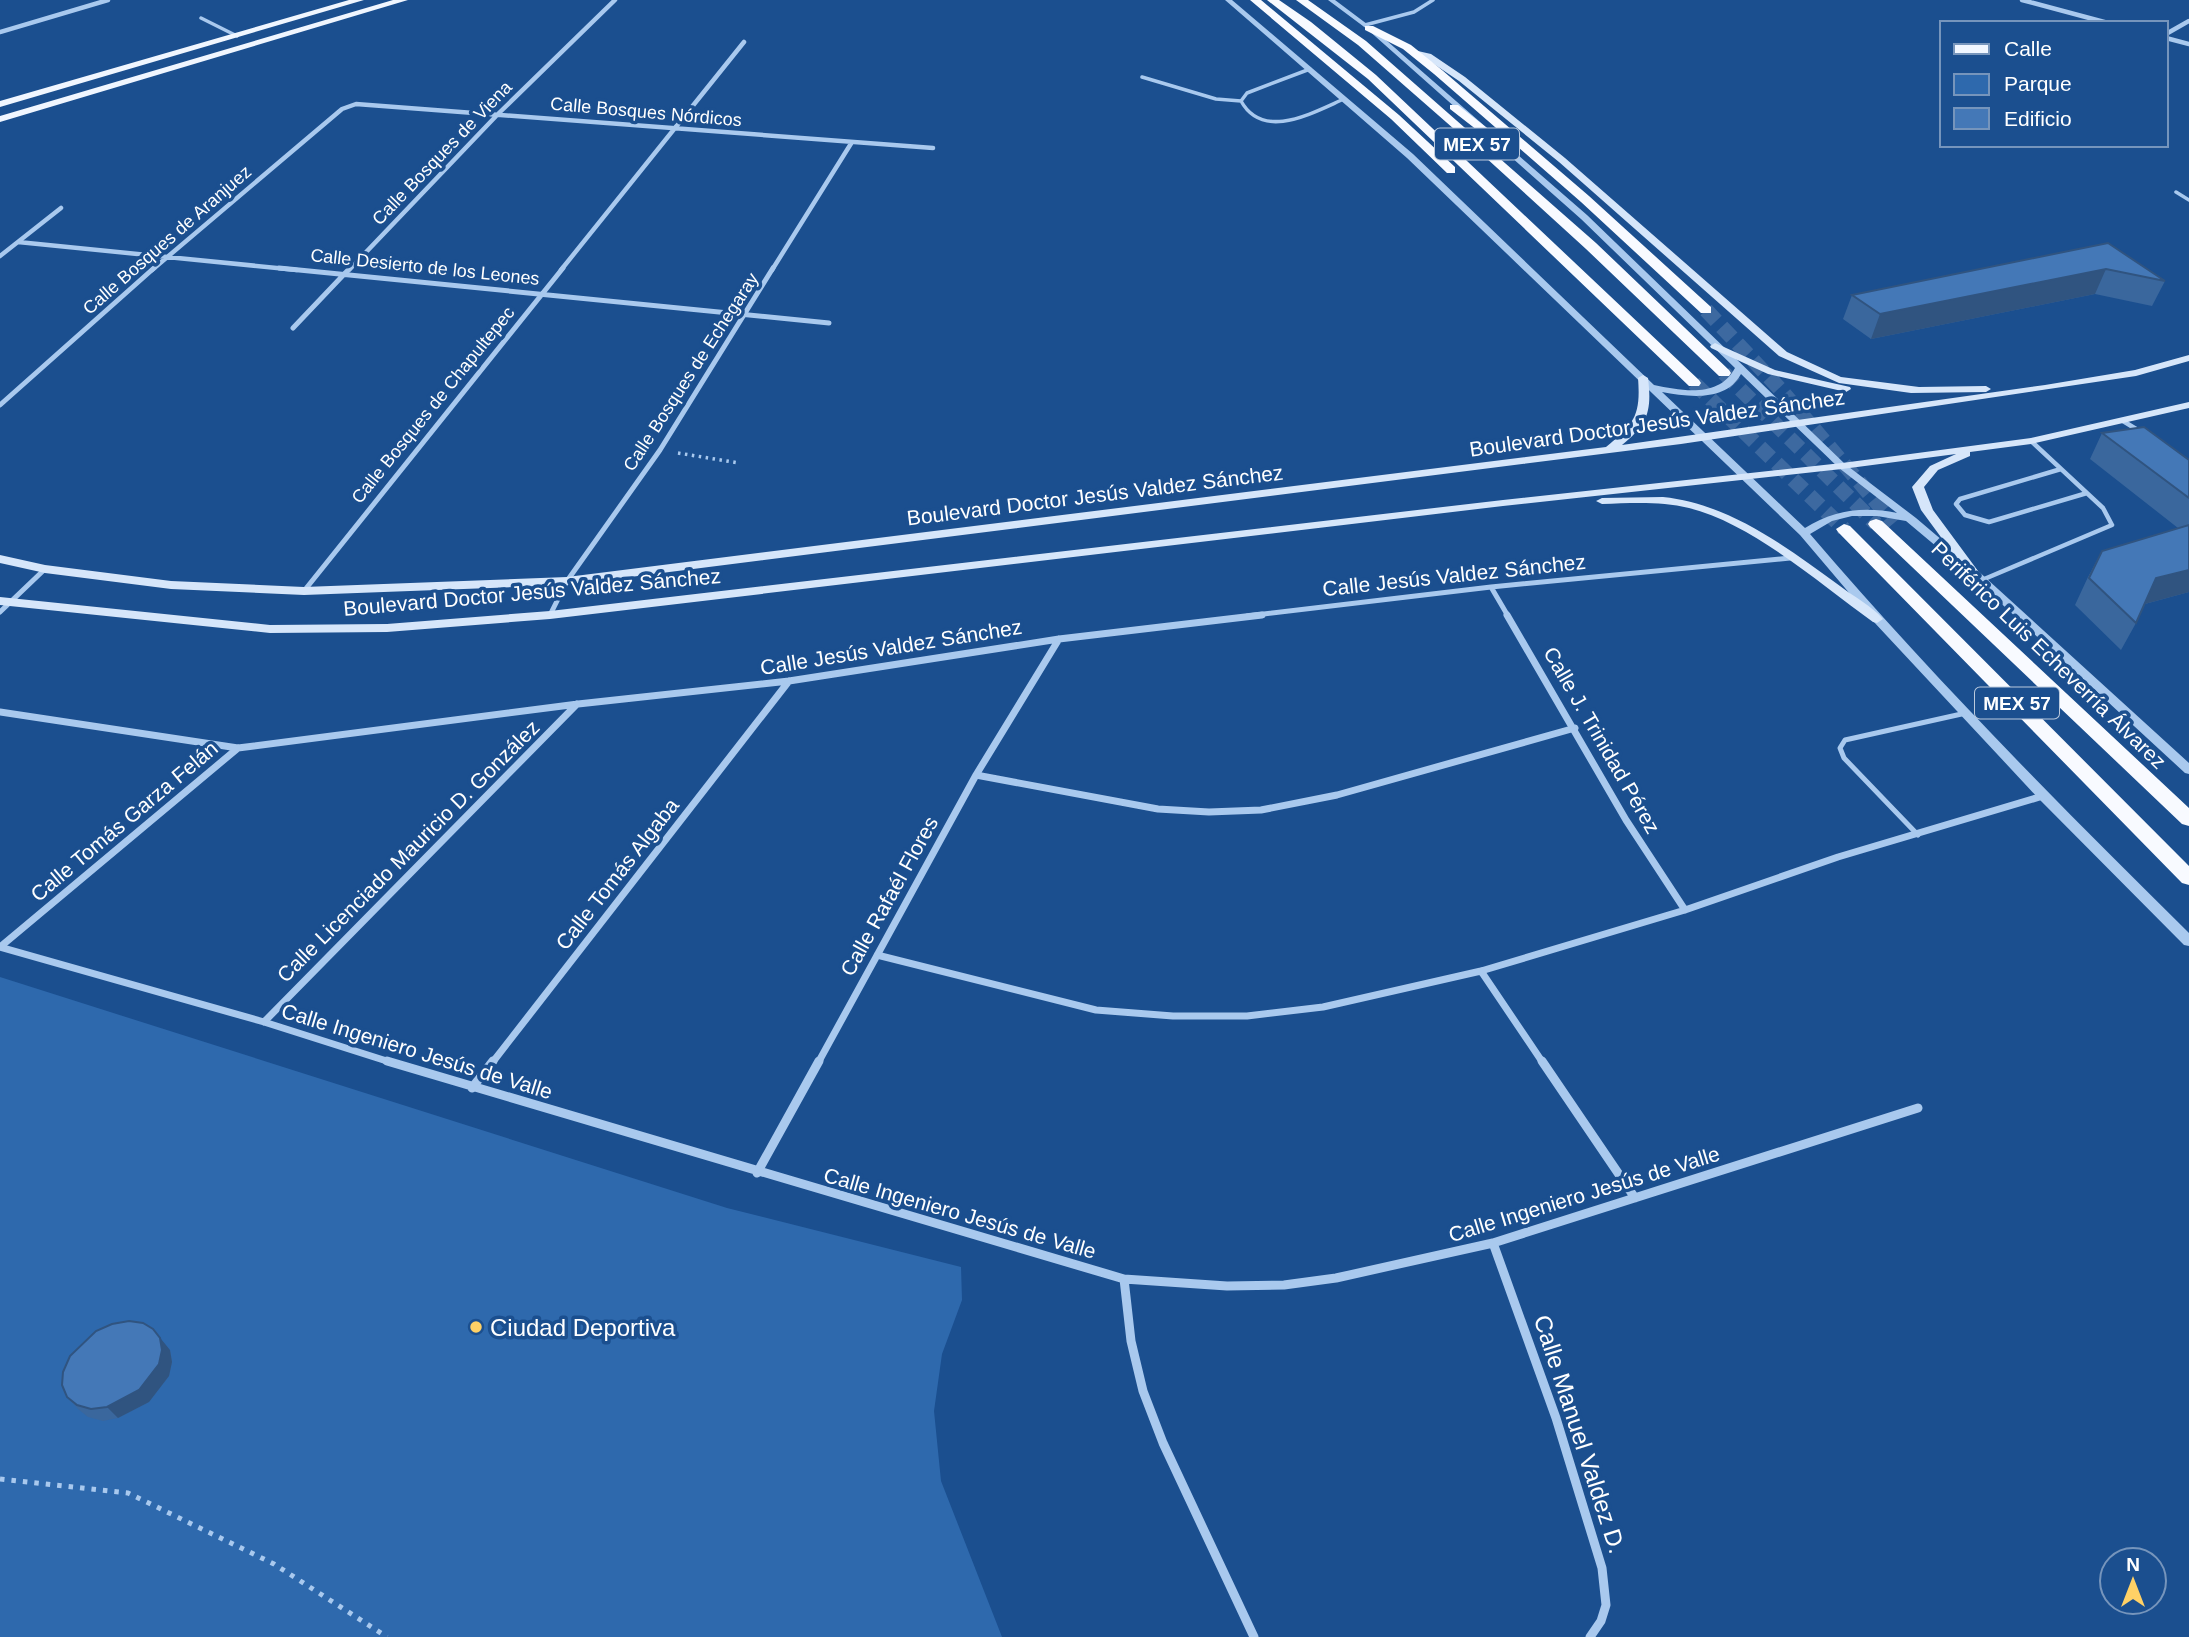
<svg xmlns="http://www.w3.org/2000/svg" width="2189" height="1637" viewBox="0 0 2189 1637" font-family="Helvetica,sans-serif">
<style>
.green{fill:#2e69ad}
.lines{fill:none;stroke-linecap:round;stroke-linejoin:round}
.trunk-tunnel{stroke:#3d69a0;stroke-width:15;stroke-dasharray:15 8;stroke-linecap:butt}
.path-far1{stroke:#a9c9ee;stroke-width:3.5;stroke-dasharray:2.5 4.5;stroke-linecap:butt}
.path{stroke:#a9c9ee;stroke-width:5;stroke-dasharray:4.5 7;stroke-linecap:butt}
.service-far2{stroke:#a9c9ee;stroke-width:3.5}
.service-far1{stroke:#a9c9ee;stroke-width:4.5}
.service{stroke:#a9c9ee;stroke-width:5}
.minor-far3{stroke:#a9c9ee;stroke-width:4.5}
.minor-far2{stroke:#a9c9ee;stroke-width:5}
.minor-far1{stroke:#a9c9ee;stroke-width:7}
.minor{stroke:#a9c9ee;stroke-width:9}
.tertiary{fill:#a9c9ee;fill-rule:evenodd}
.secondary{fill:#d6e6fa;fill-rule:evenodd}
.primary{fill:#f0f6ff;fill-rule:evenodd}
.trunk{fill:#f8faff;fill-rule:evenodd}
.wall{fill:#3a679d}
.shaded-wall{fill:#305480}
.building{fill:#4478b7;stroke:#305480;stroke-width:2}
.poi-dot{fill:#ffd166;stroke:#1b4f8f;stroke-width:2.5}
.labels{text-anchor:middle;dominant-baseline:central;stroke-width:7;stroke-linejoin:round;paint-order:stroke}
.far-street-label{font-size:18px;fill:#fff;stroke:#1b4f8f}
.shield{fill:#1b4f8f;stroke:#bbcadd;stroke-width:2}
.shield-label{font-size:19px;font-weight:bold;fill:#fff}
.street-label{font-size:21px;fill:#fff;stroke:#1b4f8f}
.near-poi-label{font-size:24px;fill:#fff;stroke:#1b4f8f;text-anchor:start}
.near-street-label{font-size:24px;fill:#fff;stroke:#1b4f8f}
</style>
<rect width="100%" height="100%" fill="#1b4f8f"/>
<!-- green -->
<path class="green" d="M0,977L727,1208L961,1267L962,1300L942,1354L934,1411L941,1481L1002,1637H0Z"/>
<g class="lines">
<!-- trunk-tunnel -->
<path class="trunk-tunnel" d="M1706,310L1781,390L1894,523
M1724,373L1876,524
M1694,383L1844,529"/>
<!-- path-far1 -->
<path class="path-far1" d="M678,453L739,463"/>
<!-- path -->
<path class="path" d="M0,1479L128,1493L274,1564L387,1637"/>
<!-- service-far2 -->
<path class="service-far2" d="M201,18L237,36
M1365,25L1414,12L1433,0
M1310,69L1247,93L1241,101C1263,141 1312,113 1344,99
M1142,77L1216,99L1241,101
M2176,192L2189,200"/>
<!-- service-far1 -->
<path class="service-far1" d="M2123,421L2141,432
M2061,469L1960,499L1956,504L1965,515L1989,522L2087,493
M1982,580L2112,525L2103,508L2031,441"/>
<!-- service -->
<path class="service" d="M1918,835L1844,758L1840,748L1845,740L1966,713"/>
<!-- minor-far3 -->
<path class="minor-far3" d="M2022,0L2108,23
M0,32L108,0
M2166,34L2189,21
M2166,38L2189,44
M18,242L297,270
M0,256L61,208
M152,270L342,109L356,104L933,148
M349,270L498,114L615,0
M561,270L744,42
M772,270L852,142"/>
<!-- minor-far2 -->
<path class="minor-far2" d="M279,268L829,323
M293,328L350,268
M0,405L154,268
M1491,587L1508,616
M304,591L563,268
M0,612L45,569
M550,615L567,581L660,450L773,268
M1247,616L1491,587L1790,558"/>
<!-- minor-far1 -->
<path class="minor-far1" d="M1507,615L1626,820L1685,910
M0,712L238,748L578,704L789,681L1059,639L1262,615
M976,775L1158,809L1209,812L1261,810L1337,795L1575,728
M0,947L264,1022L393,1063
M0,947L238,748
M877,955L1096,1010L1173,1016H1247L1323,1007L1481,971L1685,910L1838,857L2043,796
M1481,971L1543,1063
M264,1022L577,704
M492,1063L789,681
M818,1063L976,775L1059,639"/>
<!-- minor -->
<path class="minor" d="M387,1061L1124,1279L1227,1286L1284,1285L1336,1278L1493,1243L1918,1108
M1542,1061L1635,1198
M472,1088L493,1061
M757,1173L819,1061
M1493,1243L1556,1418L1602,1568L1606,1605L1601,1621L1590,1637
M1124,1279L1131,1341L1143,1391L1163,1443L1254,1637"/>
<!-- tertiary -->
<path class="tertiary" d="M1225,0H1232L1413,154L1654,385C1683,391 1719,398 1735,368L1581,219L1367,29L1328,0H1335L1371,27L1587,215L1845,464L1916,518L1976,569L2189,763V774L2185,773L1968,573L1906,521L1877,516H1852L1832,521L1810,534C1929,673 2058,804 2189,933V946L2184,945L2039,799L1873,621L1800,535L1407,158ZM1741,374L1839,468L1897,513C1864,506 1833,510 1805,528L1662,392C1689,397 1726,402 1741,374Z"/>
<!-- secondary -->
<path class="secondary" d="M1409,49L1431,54L1465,77L1565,158L1787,352L1841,377L1919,387L1986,386L1991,389L1986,392L1911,393L1839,383L1779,356L1559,162L1459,81L1425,58L1409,53Z
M1715,343L1775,370L1850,387L1851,389L1846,392L1768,374L1711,348L1710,346Z
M2189,355V361L2136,376L1681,444L567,585L304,595L171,589L45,573L0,563V555L45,565L171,581L304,587L567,577L1606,447C1634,424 1641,416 1638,378L1643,375L1648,378C1652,411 1648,424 1622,445L2045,385L2135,370Z
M2189,402V408L2031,444L1970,452V456L1938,470L1924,487L1933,510L1978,571L1972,575L1968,574L1921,510L1912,487L1930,466L1956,454L1842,469L1503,506L550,619L387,632L270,633L0,605V597L270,625L387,624L550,611L1503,500L1842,463L2031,438Z
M1663,497C1731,504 1787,548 1840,586C1854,597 1872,606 1883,619L1877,623L1873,622C1820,584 1751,523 1689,508C1661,501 1631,503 1602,504L1596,501L1602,498Z"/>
<!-- primary -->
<path class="primary" d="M349,0H364L0,107V101Z
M393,0H408L0,122V116Z"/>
<!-- trunk -->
<path class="trunk" d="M1250,0H1261L1399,115L1455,167V173H1447L1391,119Z
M1267,0H1279L1311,22L1376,75L1699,380L1701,383L1699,386H1689L1368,79Z
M1296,0H1308L1366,41L1596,243L1729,370L1731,373L1729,376H1719L1586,249L1462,136L1358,45Z
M1365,26H1373L1411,45L1442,70L1589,196L1711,307V313H1701L1581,202L1434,74L1403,49L1365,30Z
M1450,105H1458L1487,128L1477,130L1450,109Z
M1876,519L1882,521L2189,808V826L2182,824L1870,527L1868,524L1870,521Z
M1844,524L1850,526L2189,866V885L2182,883L1838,532L1836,529Z"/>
</g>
<!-- wall -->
<path class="wall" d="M2108,243L2165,281L2152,306L2095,294L1871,339L1843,319L1852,295Z
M2102,433L2189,460V592L2145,604L2136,623L2121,650L2075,605L2088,577L2102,551L2178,528L2090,459Z
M170,1350L172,1362L169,1376L149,1402L118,1418L103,1421L88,1417L78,1409L67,1397Z"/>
<!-- shaded-wall -->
<path class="shaded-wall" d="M2106,269L2095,294L1871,339L1880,314Z
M2189,570V592L2141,605L2156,578Z
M153,1329L170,1350L172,1362L169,1376L149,1402L118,1418L107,1407Z"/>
<!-- building -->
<path class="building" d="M2108,243L2165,281L2106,269L1880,314L1852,295Z
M2144,427L2189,460V498L2102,433Z
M2189,525V570L2156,578L2136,623L2089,578L2102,551Z
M129,1321L143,1323L153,1329L160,1338L162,1350L159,1364L139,1390L107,1407L91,1409L77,1405L67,1397L62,1385L63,1372L70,1356L96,1331L112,1324Z"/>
<!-- markers -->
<circle class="poi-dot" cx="476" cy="1327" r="7"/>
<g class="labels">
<!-- far-street labels -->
<g class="far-street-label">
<text transform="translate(646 112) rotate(5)">Calle Bosques Nórdicos</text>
<text transform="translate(442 153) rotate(-46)">Calle Bosques de Viena</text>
<text transform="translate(167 240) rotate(-41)">Calle Bosques de Aranjuez</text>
<text transform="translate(425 267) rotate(6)">Calle Desierto de los Leones</text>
<text transform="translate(691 372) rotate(-57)">Calle Bosques de Echegaray</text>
<text transform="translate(433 405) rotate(-51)">Calle Bosques de Chapultepec</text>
</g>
<!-- shield labels -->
<g class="shield">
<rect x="1435" y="128.5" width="84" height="31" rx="5"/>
<rect x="1975" y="687.5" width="84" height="31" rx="5"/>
</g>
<g class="shield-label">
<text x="1477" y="144">MEX 57</text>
<text x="2017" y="703">MEX 57</text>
</g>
<!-- street labels -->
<g class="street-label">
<text transform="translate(1657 423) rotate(-8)">Boulevard Doctor Jesús Valdez Sánchez</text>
<text transform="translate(1095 495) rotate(-7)">Boulevard Doctor Jesús Valdez Sánchez</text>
<text transform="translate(1454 575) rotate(-6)">Calle Jesús Valdez Sánchez</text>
<text transform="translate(532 592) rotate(-5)">Boulevard Doctor Jesús Valdez Sánchez</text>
<text transform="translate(891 647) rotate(-9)">Calle Jesús Valdez Sánchez</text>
<text transform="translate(2049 655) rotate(44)">Periférico Luis Echeverría Álvarez</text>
<text transform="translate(1602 740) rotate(60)">Calle J. Trinidad Pérez</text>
<text transform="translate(124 821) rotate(-40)">Calle Tomás Garza Felán</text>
<text transform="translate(408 851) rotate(-45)">Calle Licenciado Mauricio D. González</text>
<text transform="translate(617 874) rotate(-52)">Calle Tomás Algaba</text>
<text transform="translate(889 896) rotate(-61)">Calle Rafaél Flores</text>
<text transform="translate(417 1051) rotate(17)">Calle Ingeniero Jesús de Valle</text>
<text transform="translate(1584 1194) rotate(-17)">Calle Ingeniero Jesús de Valle</text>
<text transform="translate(960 1213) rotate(16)">Calle Ingeniero Jesús de Valle</text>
</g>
<!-- near-poi labels -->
<g class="near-poi-label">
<text x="490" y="1327">Ciudad Deportiva</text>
</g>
<!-- near-street labels -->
<g class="near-street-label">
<text transform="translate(1580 1434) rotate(72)">Calle Manuel Valdez D.</text>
</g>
</g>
<!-- legend -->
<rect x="1940" y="21" width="228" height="126" fill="#1b4f8f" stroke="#7695bc" stroke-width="2"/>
<rect x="1954" y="44" width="35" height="10" fill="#f0f6ff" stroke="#7695bc" stroke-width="2"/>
<text x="2004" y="56" font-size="21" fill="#ffffff">Calle</text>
<rect x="1954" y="74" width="35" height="21" fill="#2e69ad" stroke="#7695bc" stroke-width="2"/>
<text x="2004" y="91" font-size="21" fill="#ffffff">Parque</text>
<rect x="1954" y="108" width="35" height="21" fill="#4478b7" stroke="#7695bc" stroke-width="2"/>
<text x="2004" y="126" font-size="21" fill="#ffffff">Edificio</text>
<!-- north arrow -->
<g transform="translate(2133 1581)"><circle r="33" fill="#1b4f8f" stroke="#7695bc" stroke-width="2"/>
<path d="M0-5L12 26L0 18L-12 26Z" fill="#ffd166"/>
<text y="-10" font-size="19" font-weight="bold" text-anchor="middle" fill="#ffffff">N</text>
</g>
</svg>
